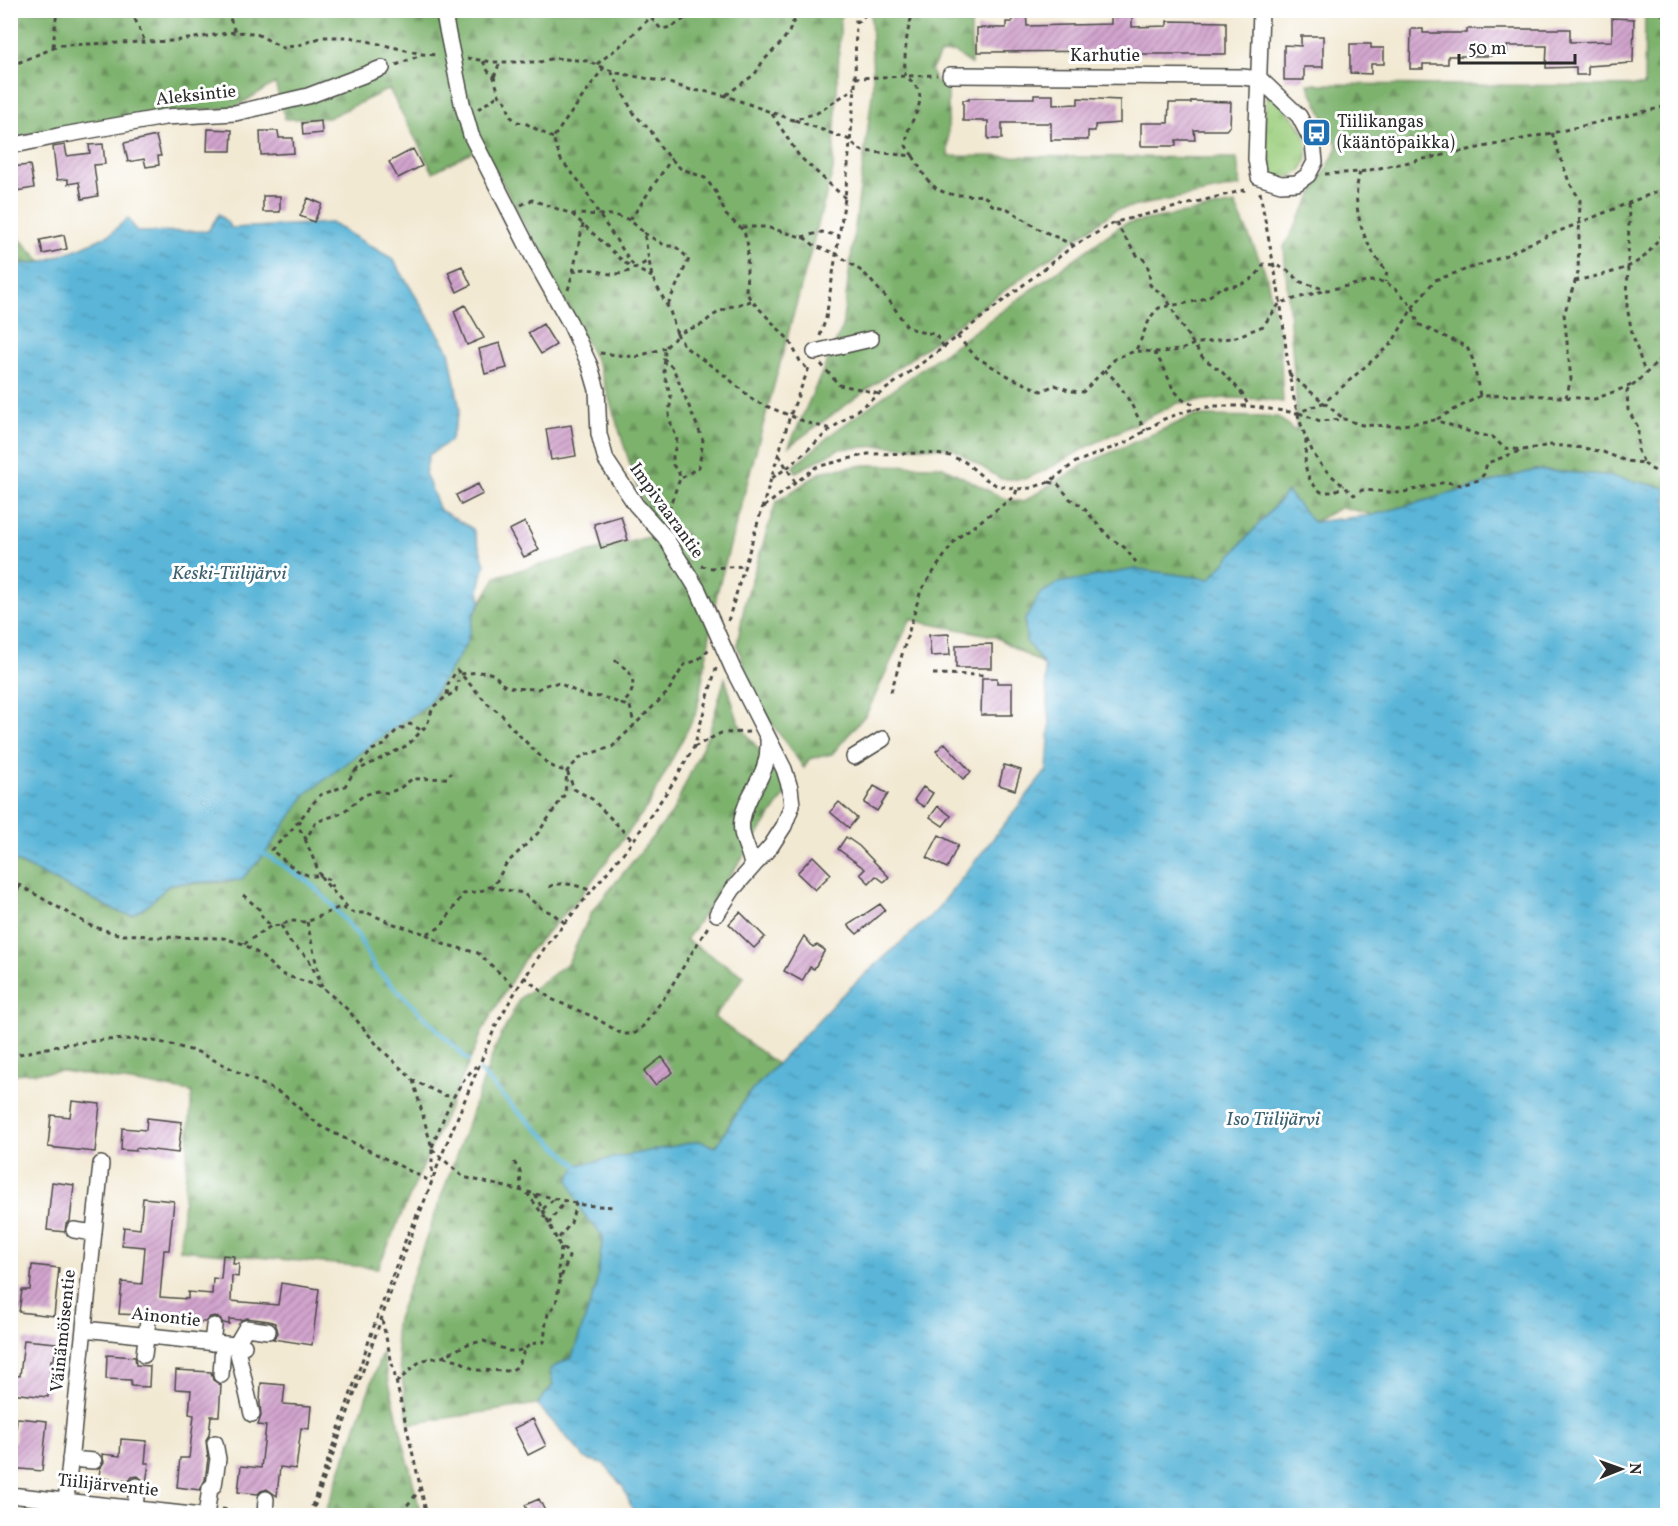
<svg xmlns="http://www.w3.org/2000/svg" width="1678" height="1526" viewBox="0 0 1678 1526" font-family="Vollkorn,serif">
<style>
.grass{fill:url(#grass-tufts);stroke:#647d54;stroke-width:1.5}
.forest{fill:url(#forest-firs);stroke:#546e4c;stroke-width:1.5}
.water{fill:url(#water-ripples);stroke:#427082;stroke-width:1.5}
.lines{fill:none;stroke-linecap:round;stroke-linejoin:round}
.stream{stroke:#5ab5d8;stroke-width:4.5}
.building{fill:url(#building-hatch)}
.minor-casing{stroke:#494844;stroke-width:18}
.path{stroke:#494844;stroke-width:3;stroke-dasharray:4.5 4.5;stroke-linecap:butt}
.minor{stroke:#fff;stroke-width:15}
.labels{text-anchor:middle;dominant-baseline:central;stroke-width:6;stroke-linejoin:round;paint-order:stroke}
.street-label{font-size:18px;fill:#2b2b2b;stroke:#fff}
.poi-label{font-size:18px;fill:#2b2b2b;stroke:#fff;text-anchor:start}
.water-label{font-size:20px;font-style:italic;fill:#3e6270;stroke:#fff}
</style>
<defs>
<pattern id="grass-tufts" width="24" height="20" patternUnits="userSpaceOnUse" patternTransform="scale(1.5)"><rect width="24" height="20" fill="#9ccf7e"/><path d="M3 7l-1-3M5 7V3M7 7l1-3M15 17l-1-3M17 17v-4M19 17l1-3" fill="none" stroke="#87b26d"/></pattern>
<pattern id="forest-firs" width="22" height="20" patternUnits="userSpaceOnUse" patternTransform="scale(1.5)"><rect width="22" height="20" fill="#7db26d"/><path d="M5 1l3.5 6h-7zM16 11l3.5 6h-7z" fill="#67915a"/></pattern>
<pattern id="water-ripples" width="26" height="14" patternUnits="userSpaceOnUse" patternTransform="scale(1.5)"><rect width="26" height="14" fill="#5ab5d8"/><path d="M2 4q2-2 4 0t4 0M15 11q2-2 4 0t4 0" fill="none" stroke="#4b93af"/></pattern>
<pattern id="building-hatch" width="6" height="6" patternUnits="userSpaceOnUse" patternTransform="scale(1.5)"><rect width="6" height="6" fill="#d2a4ce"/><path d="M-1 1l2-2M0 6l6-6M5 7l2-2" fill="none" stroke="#ab86a7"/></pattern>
</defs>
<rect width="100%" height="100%" fill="#fff"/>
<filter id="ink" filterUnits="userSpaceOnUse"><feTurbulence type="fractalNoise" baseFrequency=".0167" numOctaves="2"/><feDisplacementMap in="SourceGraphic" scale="12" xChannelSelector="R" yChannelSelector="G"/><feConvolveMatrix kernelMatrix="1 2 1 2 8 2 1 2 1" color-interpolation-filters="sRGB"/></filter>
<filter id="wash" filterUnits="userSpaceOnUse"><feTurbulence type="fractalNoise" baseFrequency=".008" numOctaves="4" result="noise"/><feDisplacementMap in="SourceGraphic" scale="24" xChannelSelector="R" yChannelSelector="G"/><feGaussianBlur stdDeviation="1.35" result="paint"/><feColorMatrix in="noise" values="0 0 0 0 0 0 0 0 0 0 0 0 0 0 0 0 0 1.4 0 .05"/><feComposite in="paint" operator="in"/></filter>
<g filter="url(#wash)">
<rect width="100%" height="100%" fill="#f2e9d3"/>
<!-- grass -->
<path class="grass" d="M1269,92C1278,102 1297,120 1303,131C1314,154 1305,183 1275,176C1262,151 1265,122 1266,95Z"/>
<!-- forest -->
<path class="forest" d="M11,11H841L833,170L717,593L697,711L649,804L580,897L527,954L486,1024L378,1268L180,1250L192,1092L63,1071L11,1074V859L123,914L132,915L148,905L170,884L232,882L262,857L306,794L377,740L427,705L466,645L474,614L497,576L653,536L599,367L483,146L433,172L389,89L328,118L285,119L275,83L234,108L161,113L11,138Z
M871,11H971V64L954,52L940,54L931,71L936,82L948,86V156L1237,158L1240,186L1116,210L789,446L842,328L873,87Z
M1645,11H1667V488L1604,475L1535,470L1373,515L1342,507L1313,522L1287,492L1210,579L1136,569L1040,594L1025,621L1026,641L1044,665L994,636L920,622L911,618L867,713L832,754L809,759L804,768L757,703L737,645L745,602L776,502L823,471L865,465L941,466L1003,498L1023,502L1083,465L1193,416L1278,417L1296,432V398L1284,247L1338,147L1308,84L1644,86Z
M1235,204L1266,274L1280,340L1283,402L1264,399L1225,398L1178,403L1089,446L1046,470L1024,479H1001L952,448L879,446L839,449L796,472L793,467L834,432L1123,224Z
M11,230L42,262L11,265Z
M725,678L739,724L789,789L686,940L744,976L714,1017L777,1064L746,1097L716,1147L700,1141L577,1165L582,1212L603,1236L596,1287L572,1357L550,1369L553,1385L537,1404L409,1424L395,1333L397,1319L495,1048L520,998L568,963L591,913L672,813L710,730Z
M382,1353L421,1515H327L325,1514Z"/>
<!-- water -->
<path class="water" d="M219,214L232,228L331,223L393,259L449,351L460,410L450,441L429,455L425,473L440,510L473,529L485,564L479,589L481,601L474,614L466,645L427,705L377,740L306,794L265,854L241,880L170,884L148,905L133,915L123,914L11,859V265L42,262L82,247L109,235L128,218L137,232L208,231Z
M1535,470L1604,475L1667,488V1515H635L623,1487L603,1463L586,1459L537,1404L553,1385L550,1369L572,1357L596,1287L603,1236L582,1212L569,1180L577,1165L700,1141L716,1147L746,1097L841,996L936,911L1047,770L1050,724L1044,665L1026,641L1025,620L1040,594L1058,583L1136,569L1210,579L1287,492L1313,522L1373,515Z"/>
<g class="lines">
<!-- stream -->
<path class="stream" d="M265,854L309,882L333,906L358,936L375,968L468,1060
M480,1071L513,1107L577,1165"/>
</g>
<g id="blocks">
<!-- building -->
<path class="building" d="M1012,10H1026L1027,26L1111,24V14H1132V27L1167,26V21L1226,22V54H1136V51L977,52V28H1006V22H1012Z
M1612,18L1634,19L1633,63L1588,66V75H1576V67L1546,68L1547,46H1507V52H1491V56H1448V64H1423V69H1410L1411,29H1423V33H1467V29H1570V42L1612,41Z
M1301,36H1323V67H1304V80H1284V45L1301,46Z
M1350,44H1371V48H1384V64H1371V74L1350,73Z
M1034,95H1053V105L1078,104V98L1120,100V123L1095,125V131H1088V140H1051V123H1002V139H988V121H963V100H969V98H1034Z
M1191,101L1231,102L1230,126L1226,130H1194L1195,140H1176V146H1141V123H1168L1169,103H1191Z
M321,121L322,133L303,135L302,123Z
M208,129L232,130L231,151H207Z
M260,131H278L279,138H293L294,153L261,155Z
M156,136L161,156H158L159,165L146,167L144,159L128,162L124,143Z
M103,144L105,164L94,165L98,196L82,199L79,182L68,184V179L57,180L53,147L65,145L67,156L90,153L89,145Z
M413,149L422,166L398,178L389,162Z
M30,165L34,188L10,192V167Z
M263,196H280V212H263Z
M308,198L322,204L314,222L300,216Z
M64,235L67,249L43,254L40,240Z
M462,266L471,285L457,292L448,272Z
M465,305L484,338L467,345L454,311Z
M543,324L556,345L541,354L528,333Z
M500,343L507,368L485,374L479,349Z
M571,425L576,456L551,460L546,429Z
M478,484L483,494L461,505L456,495Z
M621,516L628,540L601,548L594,524Z
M525,522L539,550L524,557L509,530Z
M949,634L950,655L931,656L929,635Z
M992,644V668H956V645Z
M982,678H997V683H1012V715H981Z
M945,743L971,772L963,779L936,751Z
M1004,765L1021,770L1015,790L999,785Z
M874,786L888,794L877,811L864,803Z
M923,787L933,793L924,807L914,800Z
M839,802L857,818L849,828L830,812Z
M938,806L951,816L943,826L930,817Z
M939,835L958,845L947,868L927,858Z
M846,837L859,846L889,877L884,882L876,876L869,883L860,874L865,869L838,849Z
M813,856L831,874L815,890L797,873Z
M880,904L885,910L857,934L848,925Z
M740,912L765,937L754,948L729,924Z
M804,936L813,947L817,945L825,950L814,969L810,967L802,981L784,971Z
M662,1057L673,1072L655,1085L644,1071Z
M72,1101L100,1104L95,1152L48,1147L51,1115L70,1117Z
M147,1118L182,1122L178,1153L136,1148V1151L121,1150L122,1128L146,1130Z
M52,1182L74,1185L70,1221L66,1224L65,1232L47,1230Z
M143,1198L174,1201L169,1250H164L160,1297L188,1299V1292L212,1294L213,1278L221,1279L223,1255L234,1256L233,1264H239L238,1277L232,1276L231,1301L278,1305L281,1283L319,1289L312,1345L273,1339L278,1333L277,1328L275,1323L269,1321L247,1318L241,1320L229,1319V1324L223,1323L220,1319L215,1316L210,1317L205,1322L186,1321V1319L157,1317L154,1313L149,1310L144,1311L140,1315L119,1314L122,1282L142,1284L145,1247L122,1245L124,1227L140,1229Z
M32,1265L59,1268L54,1316L19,1312L22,1290H30Z
M24,1340L56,1343L54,1360H51L48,1397L10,1393L12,1375L20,1376Z
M107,1355L135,1357L136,1365L150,1366L149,1387L131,1386V1380L106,1379Z
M176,1370L211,1372L213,1380L221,1385L219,1416H211L209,1435L206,1440L208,1459L205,1480L200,1490L177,1487L180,1458H189L194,1415L189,1414L191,1390L175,1389Z
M261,1383L285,1385L283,1404L311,1406L309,1429L301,1428L296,1469L280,1467L277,1496L267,1489L261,1491L258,1494L238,1492L241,1466L261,1468L266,1426L258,1425L261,1416L260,1403Z
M17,1418L47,1421L42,1471L10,1468V1442H15Z
M533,1419L546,1446L528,1455L514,1428Z
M121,1439L147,1441L145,1463H149L146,1483L138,1476L132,1477L129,1481L99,1478L100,1468L104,1462L102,1454L120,1456Z
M539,1499L547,1515H529L525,1505Z"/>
</g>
</g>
<g filter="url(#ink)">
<use href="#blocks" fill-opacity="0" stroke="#494844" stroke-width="1.5"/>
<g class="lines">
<defs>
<path id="minor" d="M443,10L462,103L471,135L533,257L570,323L590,366L597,390L599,434L606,460L636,505L665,537L698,590L733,669L784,769L790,788L792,805L784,826L771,846L733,889L717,914
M950,75L1242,77L1260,79
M1260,79L1299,116L1313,143L1315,162L1308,175L1297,183L1281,184L1259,177L1256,159L1261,10
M10,146L58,136L165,117L235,113L308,96L382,68
M815,352L871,339
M854,757L883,739
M752,866C750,849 739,837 742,820C747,789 770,777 768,741
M74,1230L94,1233
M84,1329L244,1346
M212,1343L214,1326
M144,1355L148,1320
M221,1375L223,1344
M252,1414L236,1345L246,1328L268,1331
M70,1459L94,1461
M10,1495L201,1516
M66,1501L101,1164
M135,1509L137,1486
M206,1516L210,1488L214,1485L218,1459L215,1443
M265,1516L266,1499"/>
</defs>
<!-- minor casing -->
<use href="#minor" class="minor-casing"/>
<!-- path -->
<path class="path" d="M136,10L135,19L145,42
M227,10L235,32
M648,10L651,18L661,29L672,27L698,10
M1653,10L1668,17
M856,23L871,10
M53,47L57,10
M467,58L492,62H540L554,58L587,61L617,73L666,82L691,90L709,92L726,96L793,120L817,113L855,88
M483,61L488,71L494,77L499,95L507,103L510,116L517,122L525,123L553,138
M597,64L625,42L658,10
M396,65L421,55
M10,66L61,45L174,41L235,32L255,33L283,48L299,45L323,37H350L422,54L437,55
M604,67L553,138L561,160L583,186L598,213L635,268
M611,71L634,114L651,131L661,148L680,168L705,178L716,192L726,215L744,231L748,246L746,292L751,300L789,340L800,361L808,370
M1668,75L1665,80L1668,95
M494,77L500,62
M855,78L937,75
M726,95L755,74L763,61L781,43L789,32L793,22L801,17V10
M478,109L499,95
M772,114L799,156L845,198
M795,120L850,140L857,148L863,151L913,156C926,178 931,193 958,195C967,195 973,196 982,195L988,199L992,205L1008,209L1039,229L1073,245
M1552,133L1569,182L1580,200L1578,273L1564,314L1571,379L1566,397
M913,156L906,146C907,139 907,132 910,126C920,105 928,92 905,76C904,58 906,26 915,10
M1360,172C1350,206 1363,246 1387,271L1385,282
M1325,174L1360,172L1552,133L1668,106
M1260,192C1266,228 1274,264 1280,300C1288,354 1288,408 1315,456C1324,472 1341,483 1354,495L1362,490L1400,493L1446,482L1461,485L1479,480L1484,474L1487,463L1523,450
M1628,204L1629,218L1627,307L1632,333L1645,373
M521,205L532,200L572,214L614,215L630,220L644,233L652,277L670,311L677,334L674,339L665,348L664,374L671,397L669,415L672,428L677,437L676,447L673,453V465L679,473L680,479L670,505V522
M572,214L625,263L652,277
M630,220L672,158
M1116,222C1120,230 1131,248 1137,255C1141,259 1141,256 1145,261C1150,268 1149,277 1150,285L1166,297L1180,324L1203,358L1221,371L1235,385L1243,395L1248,405
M742,227H766L805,238L815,246L837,254L864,273L891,303L907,327L921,332L935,334L944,347
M644,233L666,246H675L689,259L667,306
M802,237L822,232L840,236
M573,272L583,224
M1575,281C1598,275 1627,272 1645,256C1654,248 1657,237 1668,232
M568,290L573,272C590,264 600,275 616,274C627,274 639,266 648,261
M751,301L729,307L712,316L703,324L677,334L685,347L727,377L754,401L808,423L831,429
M820,336L826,318L845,198L855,88L856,10
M957,336L976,357L1010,377L1041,391L1055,385L1071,391L1083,392L1116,358L1135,351C1144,338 1146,318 1159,308C1178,303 1207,304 1220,287C1240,287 1254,282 1264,264L1274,265L1286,269L1301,282L1327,290L1372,281L1385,282L1396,289L1413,307L1418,324L1467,347L1473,360L1480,396
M1137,351L1161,352L1181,350L1194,344L1236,337L1263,326L1280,303L1326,290
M1154,352L1163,366L1173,389L1183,400L1192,404L1195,410
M600,353L635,357L665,348
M663,358L673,368L703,440L699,467L680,479
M821,364L839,385L861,389L878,394
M1104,370C1123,384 1134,410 1145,431
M1289,374L1344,419
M1299,413L1320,421L1344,419L1362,425L1396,426L1435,420L1476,434L1493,437L1504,448L1523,450L1551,445L1584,448L1603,452L1626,461L1644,463L1638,451V427L1628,410L1627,391C1642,377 1656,365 1668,349
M1437,419L1480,396L1529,395L1595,399L1634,384
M1306,440C1305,463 1302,476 1321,492H1333L1344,486
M779,455L795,482
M1644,463L1649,468L1662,474
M772,478L787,468L831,429L944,347L1073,246L1116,222L1249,189
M1049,482L1058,484L1070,499L1082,506L1110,538L1124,547L1136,562
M764,507L816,467L868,454L927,453L951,456L965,462L984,478L996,485L1017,489L1031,488L1049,482L1076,462L1127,442L1164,419L1190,410L1214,406H1249L1297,413L1325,402L1392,343L1413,307L1435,280L1500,258L1535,241L1668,187
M701,566L712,568L744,566
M728,621L790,416L810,365
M615,660C619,664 627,669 630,674C637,686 630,698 621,705
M461,674C470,673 486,670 494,675C499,678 500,683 504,685C514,690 527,688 538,689C559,676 565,688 583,695C589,698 596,696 602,697C612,699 620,705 630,706L634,725
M933,674L983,675
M891,692L921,590L956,539L1015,496L1017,489
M448,696L456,691L458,680
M694,747L721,733L750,732
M355,771L372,750L384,745L395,732L410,724L421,730
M300,820L299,828L306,839L316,822L342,813L364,795L378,791L388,793L400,788L412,779L447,778L451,773
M305,839L320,875L329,880L332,887
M10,880L93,927C104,929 114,934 124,935C133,935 140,934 149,937L223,938L244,944L259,954L281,974L322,987L348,1010L379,1047L413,1080L443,1095L453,1097
M490,887L523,893L542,909L552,913L565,923
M549,887C563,880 578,886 592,891
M243,895L259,909L262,917L271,926
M347,907C339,897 326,885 320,875C303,881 284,859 271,850L288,834L320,795L345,786L354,772L408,745L427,725L433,707L447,696L448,684L457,670L487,703L502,715L509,725L548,764L557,769L567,771L574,789L592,799L633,841
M10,917L19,886
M307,922L320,980
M281,925L290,942L308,958L322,987
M426,934L443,944L478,953L517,989
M244,944L271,926L281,925L290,921L307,922L340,907L354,913H368L391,923L426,934L441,927L463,894L481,891L495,884L506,864L538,833L565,794L567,771L582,756L612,747L667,693L684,665L698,660L709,649
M524,977L551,999L594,1017L622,1034H633L640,1030L664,998L709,925
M10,1056L66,1044L103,1040L137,1039L160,1042L198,1052L284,1095L320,1126L432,1182
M413,1080L432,1148V1178
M432,1147C445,1115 452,1091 476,1066
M432,1149L463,1177L583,1205L614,1207
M514,1162L520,1171L521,1191
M527,1193L549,1223L565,1201
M535,1194L557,1240L571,1223L576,1203
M543,1209L554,1199
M560,1279L558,1270L561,1248
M382,1320L427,1516
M444,1357L458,1360L475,1370L510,1371L517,1367L525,1349
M396,1383L418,1363L427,1359L442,1357L468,1344L484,1341L509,1351H517L525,1349L530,1344L544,1342L546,1322L548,1314L556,1304L560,1280L569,1257L565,1250L561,1248L557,1240
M222,1509L251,1513
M309,1515L373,1329L407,1236L421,1206
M311,1516L403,1258L441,1157L496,1025L517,989L546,946L633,841L675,780L694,747L716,668
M393,1516L404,1509L420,1490"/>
<!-- minor -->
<use href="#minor" class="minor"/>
</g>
</g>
<!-- icons -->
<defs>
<symbol id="bus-square" viewBox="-11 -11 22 22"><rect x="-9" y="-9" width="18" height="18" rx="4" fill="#1f6fb2" stroke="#fff"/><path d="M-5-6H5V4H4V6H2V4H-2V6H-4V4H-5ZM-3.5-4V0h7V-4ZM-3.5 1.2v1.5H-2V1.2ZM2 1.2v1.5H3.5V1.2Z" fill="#fff"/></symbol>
</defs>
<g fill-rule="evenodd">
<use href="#bus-square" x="1300" y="116" width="33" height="33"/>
</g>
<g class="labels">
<!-- street labels -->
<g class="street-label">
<text x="1105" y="56">Karhutie</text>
<text transform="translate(196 96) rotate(-6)">Aleksintie</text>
<text transform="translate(666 511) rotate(54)">Impivaarantie</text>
<text transform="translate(166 1318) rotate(6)">Ainontie</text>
<text transform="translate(64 1331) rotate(-84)">Väinämöisentie</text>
<text transform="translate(108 1486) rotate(6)">Tiilijärventie</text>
</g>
<!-- poi labels -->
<g class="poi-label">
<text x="1337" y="122">Tiilikangas<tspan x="1337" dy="21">(kääntöpaikka)</tspan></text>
</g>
<!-- water labels -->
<g class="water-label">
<text x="229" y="574">Keski-Tiilijärvi</text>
<text x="1273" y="1120">Iso Tiilijärvi</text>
</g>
</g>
<!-- margin -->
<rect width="1678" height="1526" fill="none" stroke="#fff" stroke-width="36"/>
<!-- north arrow -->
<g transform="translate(1621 1469) rotate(89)" stroke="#ffffff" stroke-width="4.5" paint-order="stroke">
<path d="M0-4.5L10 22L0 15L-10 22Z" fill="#2b2b2b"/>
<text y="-9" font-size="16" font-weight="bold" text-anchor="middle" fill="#2b2b2b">N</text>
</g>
<!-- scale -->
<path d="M1459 54v9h116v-9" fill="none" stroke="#2b2b2b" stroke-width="3"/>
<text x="1468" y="54" font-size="18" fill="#2b2b2b" stroke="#ffffff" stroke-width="4.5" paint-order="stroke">50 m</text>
</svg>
